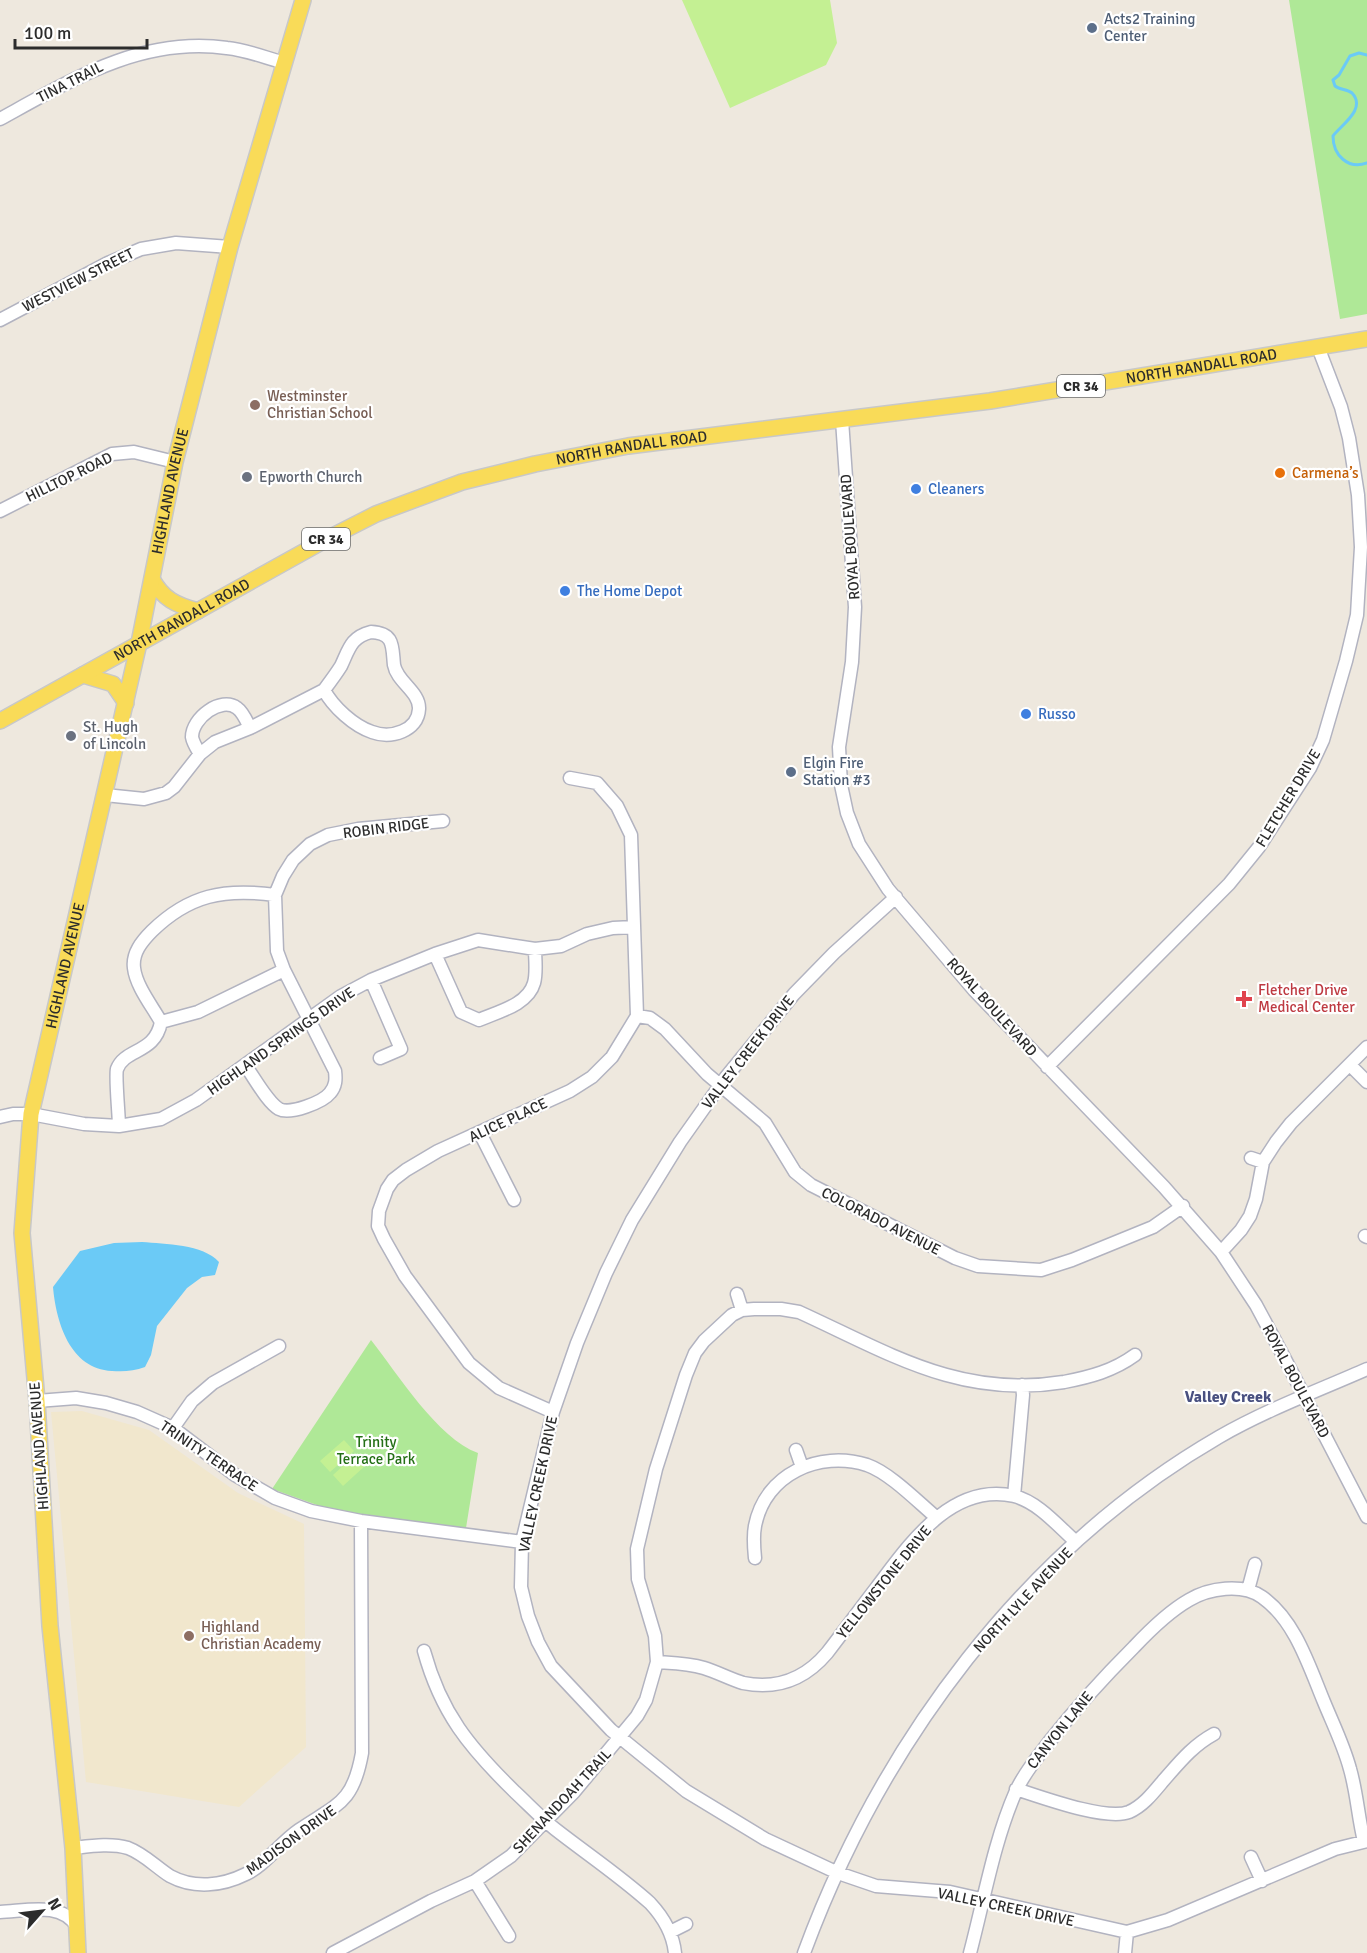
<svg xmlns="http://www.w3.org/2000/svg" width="1367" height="1953" viewBox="0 0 1367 1953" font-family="Signika,sans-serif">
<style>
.education{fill:#f1e7cd}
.green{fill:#afe897}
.pitch{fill:#c4f093}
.water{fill:#6bcaf6}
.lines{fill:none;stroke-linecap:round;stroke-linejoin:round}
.stream{stroke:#6bcaf6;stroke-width:3}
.minor-casing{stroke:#b2b3c0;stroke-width:15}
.major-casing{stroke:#c8c8c8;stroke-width:18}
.minor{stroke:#fff;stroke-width:12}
.major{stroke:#f9db58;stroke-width:15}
.service-dot{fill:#5c6f8a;stroke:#fff;stroke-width:2}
.education-dot{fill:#8d6e63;stroke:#fff;stroke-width:2}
.food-dot{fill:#e8710a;stroke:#fff;stroke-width:2}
.worship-dot{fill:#6b7280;stroke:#fff;stroke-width:2}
.shop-dot{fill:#3f7fe0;stroke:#fff;stroke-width:2}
.health-dot{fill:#e0444e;stroke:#fff;stroke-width:2}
.labels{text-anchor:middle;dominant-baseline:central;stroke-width:4.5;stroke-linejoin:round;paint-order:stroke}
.shield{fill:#fff;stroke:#6b6b6b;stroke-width:1.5}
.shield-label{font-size:14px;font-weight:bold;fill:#2c2c2c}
.service-label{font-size:15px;fill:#4e5e75;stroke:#fff;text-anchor:start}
.street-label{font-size:15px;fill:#2c2c2c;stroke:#fff}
.education-label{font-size:15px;fill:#785e54;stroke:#fff;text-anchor:start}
.food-label{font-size:15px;fill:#c56008;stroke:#fff;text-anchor:start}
.worship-label{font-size:15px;fill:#5b616d;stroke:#fff;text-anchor:start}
.shop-label{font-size:15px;fill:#366cbe;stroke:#fff;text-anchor:start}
.health-label{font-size:15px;fill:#be3a42;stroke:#fff;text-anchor:start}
.park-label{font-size:15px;fill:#246f16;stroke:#fff}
.neighbourhood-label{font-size:16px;font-weight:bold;fill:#495080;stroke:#fff}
</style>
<rect width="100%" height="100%" fill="#eee8de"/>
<!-- education -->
<path class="education" d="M82,1411L149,1430L238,1493L304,1524L306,1747L239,1807L86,1782L51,1412Z"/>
<!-- green -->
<path class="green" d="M1289,0H1367V314L1340,319Z
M371,1340C398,1374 437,1438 478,1453L466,1528L389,1520L331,1510L272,1489Z"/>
<!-- pitch -->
<path class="pitch" d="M682,0H830L837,43L826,65L730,108Z
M344,1440L354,1451L330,1472L320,1461Z
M356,1454L366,1465L343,1486L333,1475Z"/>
<!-- water -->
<path class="water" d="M142,1242C165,1244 203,1244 219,1262L215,1275L202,1277L187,1288L157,1326L151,1355L145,1367C134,1371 124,1372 112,1371C70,1369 56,1322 53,1287L80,1251L114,1243Z"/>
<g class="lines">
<!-- stream -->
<path class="stream" d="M1367,55L1359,53L1350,56L1339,75L1333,80L1335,86C1340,90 1347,89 1352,93C1367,109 1341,125 1333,136C1333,155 1348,170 1367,163"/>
<defs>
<path id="minor" d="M0,119C71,80 142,36 227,48C247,50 266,58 285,63
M0,320L108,263L141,249L176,243L230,247
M842,420L855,607L852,662L839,747L841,785L847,813L859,844L888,889L974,990L1164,1187L1221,1252L1256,1305L1285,1359L1367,1517
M0,511L112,454L134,452L175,462
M371,632C395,633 392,647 394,665C397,682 420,692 419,709C418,731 391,739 372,732C354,726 333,707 324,690C330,682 336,674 341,666C349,649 351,637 371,632Z
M200,754C197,749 193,743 192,737C192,718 221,696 237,708C243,712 247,722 250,728
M105,795L144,799L166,793L174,787L200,754L215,742L250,728L324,690
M896,897L834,953L794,994L726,1077L680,1142L632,1220L606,1273L577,1343L553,1412L522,1542L521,1587L528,1616L538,1642L551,1666L611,1730L686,1791L765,1839L838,1873L876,1886L950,1892L1127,1932L1168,1920L1335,1849L1367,1841
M435,954L461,1012L479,1020C497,1012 528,1005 534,983C537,973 535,959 535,949
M371,980L401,1049L380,1058
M637,1016L650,1018L665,1029L707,1074L765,1123L795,1172L811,1185L955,1258L978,1266L1041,1270L1072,1260L1153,1227L1183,1206
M161,1022L198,1012L284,970
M245,1065C254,1077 267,1102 279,1109C290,1115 323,1102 330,1093C336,1086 336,1079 335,1071L284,970L277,951L275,895L283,876L293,860L310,844L328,835L358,829L443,821
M1350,1065L1367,1082
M1047,1067L1229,884L1259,847L1310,768L1323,740L1346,661L1357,615L1361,547L1358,495L1349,438L1341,407L1318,347
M0,1117L13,1114H31L84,1124L119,1126L161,1119L196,1100L341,996L371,980L435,954L478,940L535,949L561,946L587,934L613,928L634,927
M119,1126C119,1116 115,1076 117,1069C125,1048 155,1054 161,1022C152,1006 136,986 134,968C132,953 142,941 152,931C189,895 224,888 275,895
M480,1133L514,1200
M1251,1158L1263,1162
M1365,1236L1367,1237
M1221,1252L1241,1230L1250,1216L1256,1199L1263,1162L1276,1142L1291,1123L1367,1047
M737,1294L742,1310
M37,1401L76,1398L106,1403L137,1412L173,1428L235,1475L275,1498L311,1511L361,1521L522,1542
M553,1412L499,1388L469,1363L405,1276L384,1239L378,1226L379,1211L387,1189L393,1180L406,1170L438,1151L570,1091L592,1077L612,1057L637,1016L631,835L617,806L597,783L570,778
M173,1428L192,1401L213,1383L279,1346
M796,1450L802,1467
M1014,1496L1023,1395L1022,1385
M755,1558C754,1548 753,1536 755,1526C765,1474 819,1450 867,1465C890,1473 918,1502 937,1518
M1248,1590L1255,1564
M424,1651C441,1713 469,1747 515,1792C528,1804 541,1818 555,1829C587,1854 620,1876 650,1903C664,1918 673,1933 675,1953
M657,1662C673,1663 688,1663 704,1668C717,1672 730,1679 743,1683C778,1690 805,1679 827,1653C844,1631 860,1609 877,1587C909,1545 951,1482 1014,1496C1038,1502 1058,1526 1076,1542
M1016,1789C1041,1797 1106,1821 1129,1812C1143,1806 1153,1793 1163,1781C1179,1763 1192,1746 1214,1734
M73,1848C91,1846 111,1843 128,1848C144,1854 156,1867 170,1876C194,1889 222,1886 246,1874C265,1865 280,1843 299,1830C337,1804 353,1804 362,1753L361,1521
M1251,1857L1262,1881
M475,1881L509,1936
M0,1912C26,1911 62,1901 77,1927
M670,1932L686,1924
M333,1953L431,1901L475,1881L511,1856L574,1792L637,1716L646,1700L657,1662L655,1636L638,1579L637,1549L656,1469L686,1375L695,1353L704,1341L732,1315L742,1310L754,1309H781L799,1312C889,1353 960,1399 1064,1382C1090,1377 1113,1371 1135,1355
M804,1953C881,1744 1024,1550 1219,1437C1266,1410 1317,1391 1367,1369
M970,1953C984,1900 994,1841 1016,1791C1024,1773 1037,1758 1049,1742C1075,1709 1103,1678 1134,1647C1150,1630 1168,1612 1189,1600C1209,1588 1242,1583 1262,1597C1295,1620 1309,1666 1324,1702C1333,1724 1344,1746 1350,1769C1357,1793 1358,1817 1364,1841
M1125,1953L1127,1932"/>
<g id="major">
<path d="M152,579C163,599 176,605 198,611"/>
<path d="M83,675L113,684L126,703"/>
<path id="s1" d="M0,721L325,540L376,514L462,482L535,464L628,446L990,401L1367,339"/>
<path id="s2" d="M78,1953L73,1848L50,1626L37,1401L22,1233L31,1114L139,643L175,462L230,247L303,0"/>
</g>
</defs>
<!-- minor casing -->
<use href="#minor" class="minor-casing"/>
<!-- major casing -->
<use href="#major" class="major-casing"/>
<!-- minor -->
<use href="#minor" class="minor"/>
<!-- major -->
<use href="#major" class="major"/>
</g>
<!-- markers -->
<g class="service-dot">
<circle cx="1092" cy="28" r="6"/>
<circle cx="791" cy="772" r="6"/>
</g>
<g class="education-dot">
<circle cx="255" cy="405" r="6"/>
<circle cx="189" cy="1636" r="6"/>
</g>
<circle class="food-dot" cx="1280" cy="473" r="6"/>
<g class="worship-dot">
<circle cx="247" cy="477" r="6"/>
<circle cx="71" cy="736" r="6"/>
</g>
<g class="shop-dot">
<circle cx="916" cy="489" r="6"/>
<circle cx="565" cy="591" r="6"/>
<circle cx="1026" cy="714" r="6"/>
</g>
<path class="health-dot" d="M1241 990h6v6h6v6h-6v6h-6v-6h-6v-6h6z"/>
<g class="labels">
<!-- shield labels -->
<g class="shield">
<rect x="1057" y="375" width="48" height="22" rx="4.5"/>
<rect x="302" y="528" width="48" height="22" rx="4.5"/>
</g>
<g class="shield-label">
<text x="1081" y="386">CR 34</text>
<text x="326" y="539">CR 34</text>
</g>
<!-- service labels -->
<g class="service-label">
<text x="1104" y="19">Acts2 Training<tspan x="1104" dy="17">Center</tspan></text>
<text x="803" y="763">Elgin Fire<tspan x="803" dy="17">Station #3</tspan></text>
</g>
<!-- street labels -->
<g class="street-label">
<text transform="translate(70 82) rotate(-27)">TINA TRAIL</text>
<text transform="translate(78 280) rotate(-27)">WESTVIEW STREET</text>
<text stroke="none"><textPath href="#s1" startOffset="1270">NORTH RANDALL ROAD</textPath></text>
<text stroke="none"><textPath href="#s1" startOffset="694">NORTH RANDALL ROAD</textPath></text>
<text transform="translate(69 477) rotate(-26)">HILLTOP ROAD</text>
<text stroke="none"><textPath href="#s2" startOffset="1480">HIGHLAND AVENUE</textPath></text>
<text transform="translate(850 537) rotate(-94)">ROYAL BOULEVARD</text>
<text stroke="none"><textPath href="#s1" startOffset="208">NORTH RANDALL ROAD</textPath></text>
<text transform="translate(1288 798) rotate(-59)">FLETCHER DRIVE</text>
<text transform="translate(386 828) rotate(-7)">ROBIN RIDGE</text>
<text stroke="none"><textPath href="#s2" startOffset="994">HIGHLAND AVENUE</textPath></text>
<text transform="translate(992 1007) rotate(48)">ROYAL BOULEVARD</text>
<text transform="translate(281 1041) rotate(-35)">HIGHLAND SPRINGS DRIVE</text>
<text transform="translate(748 1052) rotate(-52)">VALLEY CREEK DRIVE</text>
<text transform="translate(508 1120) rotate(-25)">ALICE PLACE</text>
<text transform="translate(881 1221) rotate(27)">COLORADO AVENUE</text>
<text transform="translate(1296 1381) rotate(62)">ROYAL BOULEVARD</text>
<text transform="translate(39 1446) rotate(-94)">HIGHLAND AVENUE</text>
<text transform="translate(209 1456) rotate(34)">TRINITY TERRACE</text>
<text transform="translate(538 1484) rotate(-78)">VALLEY CREEK DRIVE</text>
<text transform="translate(884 1582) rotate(-51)">YELLOWSTONE DRIVE</text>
<text transform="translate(1023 1600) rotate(-47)">NORTH LYLE AVENUE</text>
<text transform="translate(1060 1730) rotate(-51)">CANYON LANE</text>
<text transform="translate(562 1801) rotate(-47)">SHENANDOAH TRAIL</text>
<text transform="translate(291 1840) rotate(-36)">MADISON DRIVE</text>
<text transform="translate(1006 1907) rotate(12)">VALLEY CREEK DRIVE</text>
</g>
<!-- education labels -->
<g class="education-label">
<text x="267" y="396">Westminster<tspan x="267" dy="17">Christian School</tspan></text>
<text x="201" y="1627">Highland<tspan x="201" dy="17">Christian Academy</tspan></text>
</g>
<!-- food labels -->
<g class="food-label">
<text x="1292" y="473">Carmena’s</text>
</g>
<!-- worship labels -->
<g class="worship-label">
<text x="259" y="477">Epworth Church</text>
<text x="83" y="727">St. Hugh<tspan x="83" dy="17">of Lincoln</tspan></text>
</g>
<!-- shop labels -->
<g class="shop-label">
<text x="928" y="489">Cleaners</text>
<text x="577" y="591">The Home Depot</text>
<text x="1038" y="714">Russo</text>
</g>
<!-- health labels -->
<g class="health-label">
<text x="1258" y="990">Fletcher Drive<tspan x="1258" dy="17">Medical Center</tspan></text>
</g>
<!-- park labels -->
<g class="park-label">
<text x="376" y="1442">Trinity<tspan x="376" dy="17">Terrace Park</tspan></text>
</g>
<!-- neighbourhood labels -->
<g class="neighbourhood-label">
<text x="1228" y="1397">Valley Creek</text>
</g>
</g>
<!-- north arrow -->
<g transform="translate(42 1911) rotate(62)" stroke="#ffffff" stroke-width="4.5" paint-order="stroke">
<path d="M0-4.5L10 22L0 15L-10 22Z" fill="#2c2c2c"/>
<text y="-9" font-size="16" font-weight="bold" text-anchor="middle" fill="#2c2c2c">N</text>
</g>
<!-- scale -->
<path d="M15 39v9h132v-9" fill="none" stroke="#2c2c2c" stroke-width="3"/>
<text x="24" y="39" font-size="18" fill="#2c2c2c" stroke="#ffffff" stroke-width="4.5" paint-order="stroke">100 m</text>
</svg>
